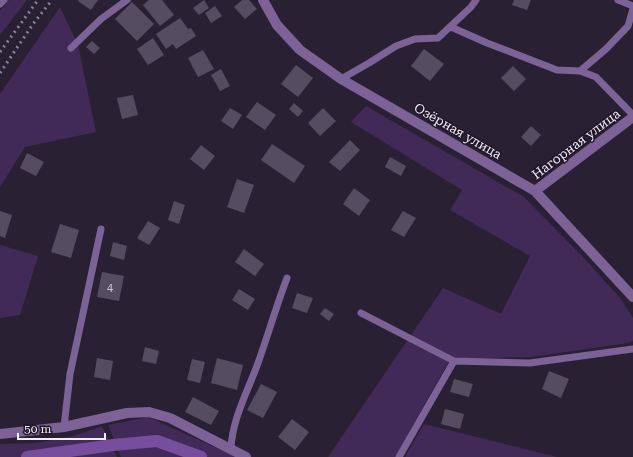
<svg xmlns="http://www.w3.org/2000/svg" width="633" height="457" viewBox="0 0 633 457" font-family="'Roboto Serif',serif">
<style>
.green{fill:#422a58}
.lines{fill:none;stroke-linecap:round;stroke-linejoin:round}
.canal{stroke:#774e9d;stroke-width:12}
.building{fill:#564c61}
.service{stroke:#7c6296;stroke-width:7}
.minor{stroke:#7c6296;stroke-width:10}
.rail{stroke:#898292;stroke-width:3;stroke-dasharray:2 4;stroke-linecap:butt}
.labels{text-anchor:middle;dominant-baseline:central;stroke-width:3;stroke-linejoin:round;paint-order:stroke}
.number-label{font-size:11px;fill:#ccc5d4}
.street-label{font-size:13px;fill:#f3edfa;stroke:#201729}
</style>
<rect width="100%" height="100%" fill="#292133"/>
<!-- green -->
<path class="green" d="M9,0H27L0,35V11Z
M60,7L78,45L96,132L25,147L0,187V94Z
M366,106L524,197L581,255L621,299L633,318V341L628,343L531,357L450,359L395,457H328L443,288L501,314L530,256L450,210L462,190L351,122Z
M0,245L38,256L20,315L0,318Z
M148,417L230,454L236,457H121L108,425Z
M424,424L557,457H405Z
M102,426L117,457H0V444L37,443L74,436Z"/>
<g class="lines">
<!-- canal -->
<path class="canal" d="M27,457L113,445L157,441L201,457"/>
</g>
<!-- building -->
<path class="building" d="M79,0H98L91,10L78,1Z
M149,0H162L174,15L160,26L143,5Z
M204,0L209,8L199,15L193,8Z
M242,0H249L257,9L245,19L234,7Z
M514,0H531L527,10L512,5Z
M132,2L154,24L137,41L115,19Z
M215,6L222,16L211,23L205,13Z
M180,18L188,29L191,28L196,36L176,49L173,44L166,49L156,34Z
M153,38L164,55L148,65L137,49Z
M92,41L100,48L94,54L86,47Z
M424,49L444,64L430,81L411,66Z
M203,50L214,69L198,77L188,58Z
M296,65L313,78L298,97L281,84Z
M513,66L526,79L514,91L501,78Z
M221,69L230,86L220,91L211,75Z
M133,95L138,115L122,119L117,98Z
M257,102L276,115L265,130L246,117Z
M294,103L303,111L298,117L289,109Z
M230,108L242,115L233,129L221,121Z
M323,108L336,121L320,136L308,123Z
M531,126L541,135L531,146L521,137Z
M350,140L360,150L340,171L329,162Z
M272,144L305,166L294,183L261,160Z
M201,145L215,156L204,170L190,159Z
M27,153L44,162L36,176L20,168Z
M390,157L406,166L401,176L385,167Z
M237,179L254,185L244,213L227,207Z
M354,188L370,200L359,216L343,204Z
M174,201L185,205L179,224L168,220Z
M0,211L12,215L5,238L0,236Z
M403,211L416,218L404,237L391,230Z
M148,221L160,228L149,245L137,238Z
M60,224L79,230L71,258L51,252Z
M113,242L127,246L124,260L110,256Z
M244,249L264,264L255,276L235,262Z
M102,272L124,276L119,301L97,297Z
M239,289L255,299L248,310L232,300Z
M297,293L313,298L307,313L292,308Z
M325,308L334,314L329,321L320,314Z
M145,347L159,351L156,364L142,361Z
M97,358L113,361L110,380L94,377Z
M217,358L243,365L237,390L211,383Z
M192,359L205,362L200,383L187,380Z
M549,371L569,379L561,398L542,389Z
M454,379L473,384L469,397L450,392Z
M261,384L277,392L263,418L247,410Z
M193,397L219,411L211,425L185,412Z
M445,409L464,414L460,429L441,424Z
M292,419L309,432L295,450L278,437Z"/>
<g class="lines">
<!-- service -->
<path class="service" d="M618,0L633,6
M0,4L4,0
M451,27L487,43L557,70L580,71L596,77L633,115
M71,48L101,19L127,0
M580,71L606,49L628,26L633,9
M341,79L369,63L396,46L415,39L438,38L471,7L476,0
M361,313L454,361
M64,427L70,374L101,229
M231,449C232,419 248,391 258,363C268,335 276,307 287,278
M399,457L454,361L530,363L633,349"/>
<!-- minor -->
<path class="minor" d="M263,0L277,25L300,50L341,79L535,191L633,297
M535,191L633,117
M0,434L64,427L127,413L149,412L170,418L246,457"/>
<!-- rail -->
<path class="rail" d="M0,52L38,0
M0,73L33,24L52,0"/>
</g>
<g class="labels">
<!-- number labels -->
<g class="number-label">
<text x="110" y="287">4</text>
</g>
<!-- street labels -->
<g class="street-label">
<text transform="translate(458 131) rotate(30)">Озёрная улица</text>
<text transform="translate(576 144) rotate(-37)">Нагорная улица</text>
</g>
</g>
<!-- scale -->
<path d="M18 433v6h87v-6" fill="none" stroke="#f3edfa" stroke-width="2"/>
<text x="24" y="433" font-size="12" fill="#f3edfa" stroke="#201729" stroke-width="3" paint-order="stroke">50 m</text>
</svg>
